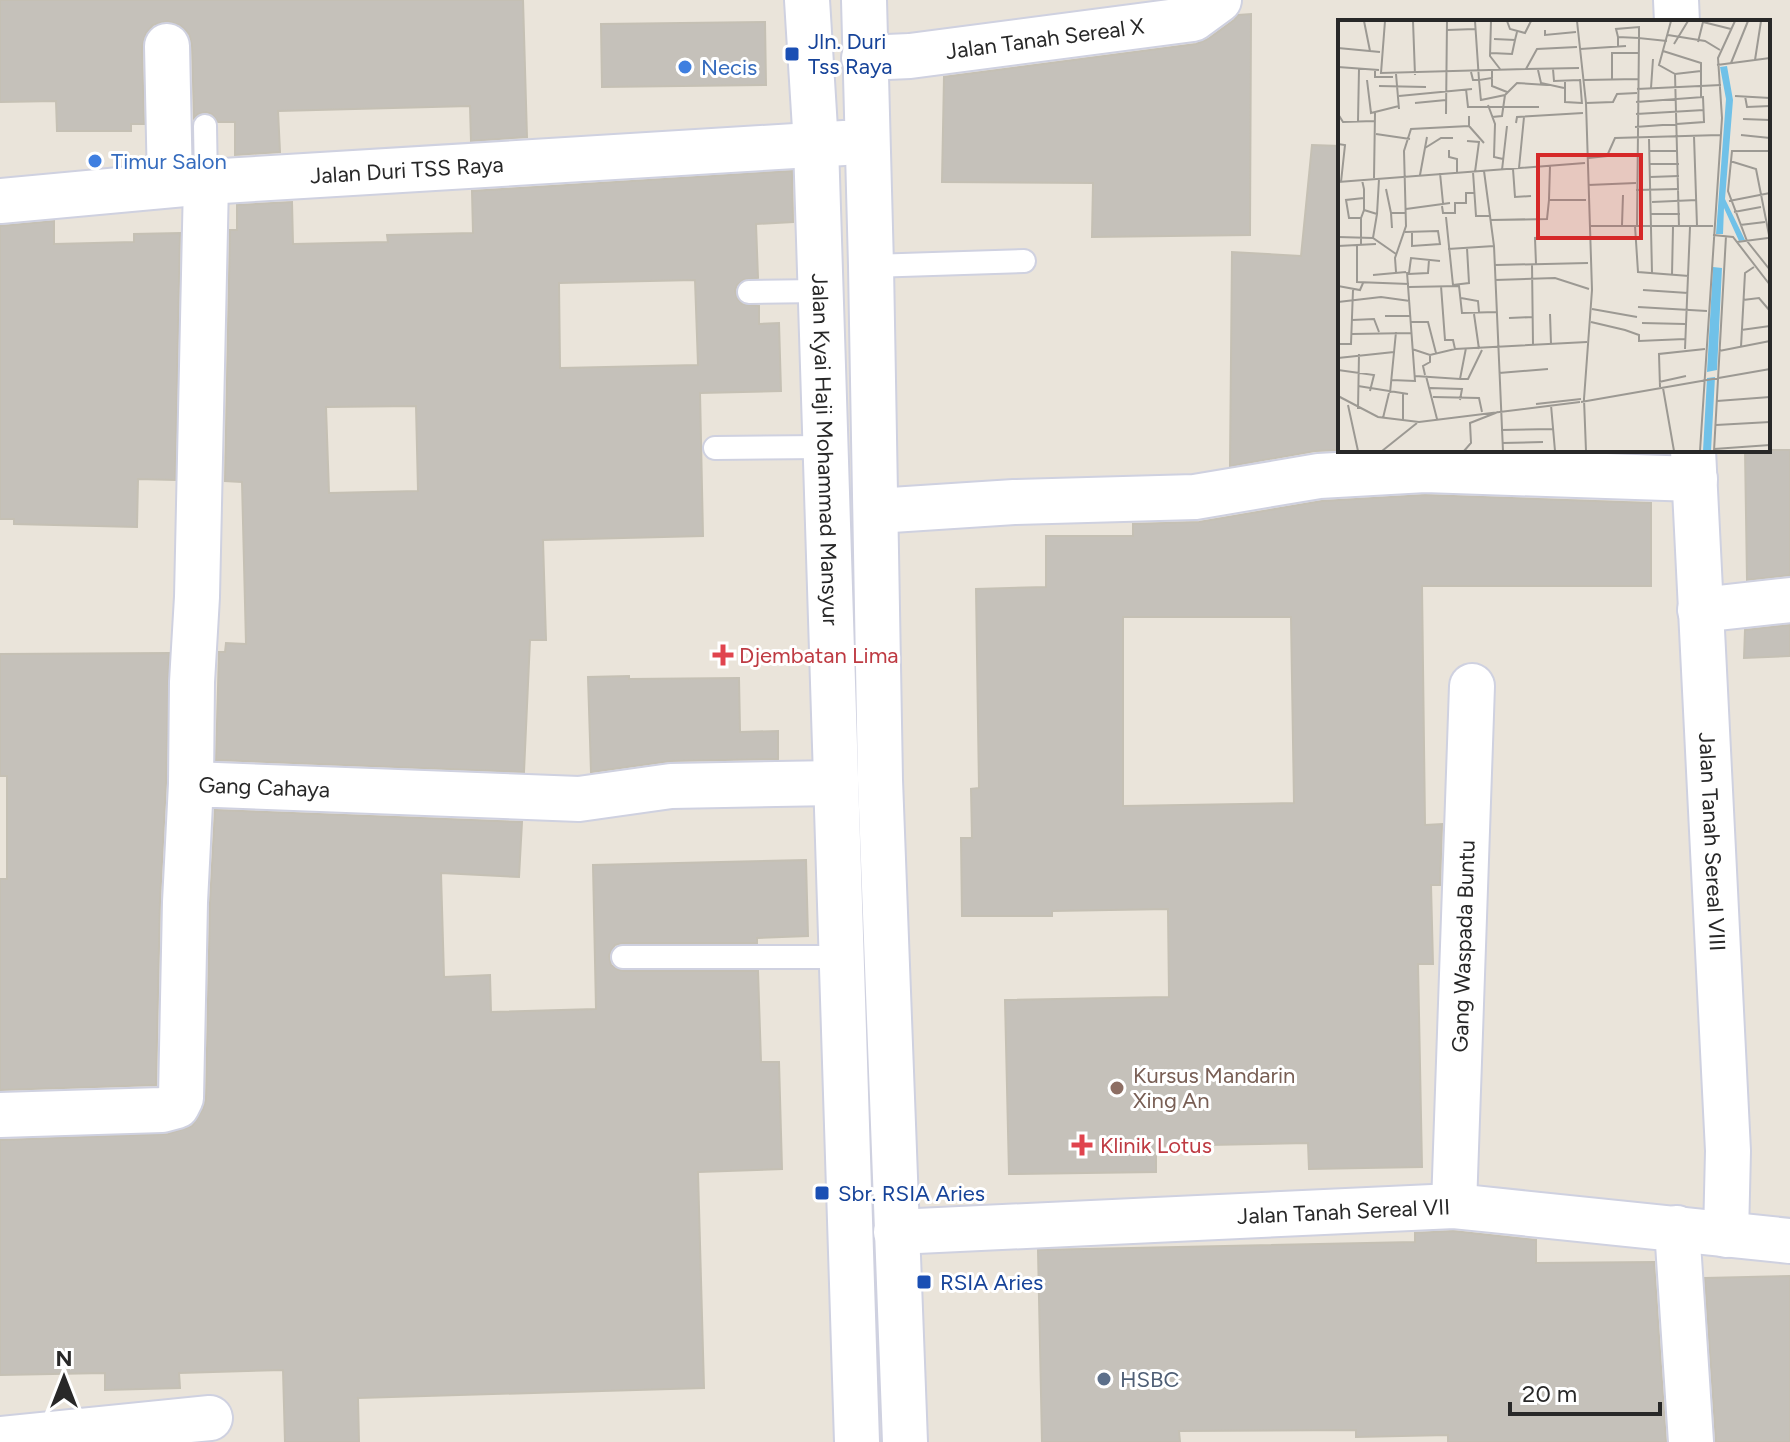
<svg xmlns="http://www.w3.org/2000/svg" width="1790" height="1442" viewBox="0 0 1790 1442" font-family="Figtree,sans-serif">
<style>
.building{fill:#c5c1ba;stroke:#c5c0b4;stroke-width:2;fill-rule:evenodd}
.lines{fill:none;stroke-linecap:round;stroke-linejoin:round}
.lane-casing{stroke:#cfd1e0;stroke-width:26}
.street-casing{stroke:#cfd1e0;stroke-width:48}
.secondary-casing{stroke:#cfd1e0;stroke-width:48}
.lane{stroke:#fff;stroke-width:22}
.street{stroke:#fff;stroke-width:44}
.secondary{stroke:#fff;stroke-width:44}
.transit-dot{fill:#1a4fb4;stroke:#fff;stroke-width:3}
.shop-dot{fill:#3f7fe0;stroke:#fff;stroke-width:3}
.health-dot{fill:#e0444e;stroke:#fff;stroke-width:3}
.education-dot{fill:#8d6e63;stroke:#fff;stroke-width:3}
.service-dot{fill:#5c6f8a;stroke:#fff;stroke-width:3}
.labels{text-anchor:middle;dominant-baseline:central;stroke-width:6;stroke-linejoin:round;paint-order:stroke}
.street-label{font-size:22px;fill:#282828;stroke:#fff}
.transit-label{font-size:22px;fill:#164399;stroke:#fff;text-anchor:start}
.shop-label{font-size:22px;fill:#366cbe;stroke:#fff;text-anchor:start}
.health-label{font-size:22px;fill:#be3a42;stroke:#fff;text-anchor:start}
.education-label{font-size:22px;fill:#785e54;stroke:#fff;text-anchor:start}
.service-label{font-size:22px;fill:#4e5e75;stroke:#fff;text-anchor:start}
.inset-road{fill:none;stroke:#9c9993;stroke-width:2}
.view{fill:#d62828;fill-opacity:0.15;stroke:#d62828;stroke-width:4}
.inset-edge{fill:none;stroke:#282828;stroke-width:4}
</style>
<rect width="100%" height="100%" fill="#eae4da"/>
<!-- building -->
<path class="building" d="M0,0H523L527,137L471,141L470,106L278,111L280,152L235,155V122H218L212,114L206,112L198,114L194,118L192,45L189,34L180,25L167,21L153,25L146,33L142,46L144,124H131V131H57L56,101L0,102Z
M1251,14L1250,235L1092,237L1093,183L942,182L944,77L1196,44L1208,39L1234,20L1238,15Z
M765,22L766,85L602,87L601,24Z
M1312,145L1340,146V450L1315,451L1230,466L1232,252L1301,256Z
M792,171L793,222L756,224L758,278L743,280L737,285L735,291L737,298L742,304L759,306V324L779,323L781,391L700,393L703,536L543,540L546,640H530L524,772L216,760L219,652H225L226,643L246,644L242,482L225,481L230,230H237V205L292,202L293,244L388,242L387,235L473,233L472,191ZM695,280L698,365L560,368L559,283ZM416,406L418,491L329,493L326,407Z
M54,221V244L134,242V234L180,233L175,480L138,479L137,527L14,524V519H0V226Z
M1745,450H1790V575L1747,580Z
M1425,495L1651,503V586H1422L1425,825L1442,824L1440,885H1431L1433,964H1418L1422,1167L1309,1169L1308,1143L1156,1146V1172L1009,1174L1005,1000L1169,997L1168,909L1052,911V916H962L961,838H972L971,789L979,788L976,589L1046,587V536H1133V524L1199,522L1322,501ZM1123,617H1291L1294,803L1123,806Z
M1790,625V656L1744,658L1745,630Z
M169,653L166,783L160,901L156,1085L0,1090V879H7V776H0V654Z
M629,676V679L739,678L740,732L778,731V759L671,761L591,772L588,677Z
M215,810L522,822L519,877L441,873L444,977L490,975L491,1012L596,1009L593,865L806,860L808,936L757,938V943H623L615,945L611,951L609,956L611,965L617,969L623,971H758L761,1062H779L782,1169L698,1172L704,1388L358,1398L359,1442H285L283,1370L179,1373L180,1388L105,1390V1373L0,1375V1140L168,1134L192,1126L203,1109L206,1099L210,903Z
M1453,1231L1536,1240V1263L1654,1262L1666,1442H1448V1435L1356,1437V1430L1179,1431L1180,1442H1042L1038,1250L1415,1242V1233Z
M1790,1276V1442H1716L1705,1278Z"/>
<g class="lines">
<defs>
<path id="lane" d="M205,126L206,182
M871,266L1024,261
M749,292L820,291
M715,448L824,447
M623,957H841"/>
<g id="street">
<path d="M1676,0L1677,22"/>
<path d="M167,46L170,185"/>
<path id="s1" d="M864,58L910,56L1193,19L1219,0"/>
<path id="s2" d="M1693,450L1728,1151L1726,1235"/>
<path d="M876,511L1014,502L1195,497L1319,476L1425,470L1695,479"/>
<path d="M1700,610L1790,600"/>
<path d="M191,784L192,682L197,597L206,182"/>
<path id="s3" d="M0,1115L162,1110L177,1106L181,1098L185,902L191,784L579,799L671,786L835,783"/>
<path id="s4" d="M1454,1206L1472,686"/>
<path d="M1677,1228L1691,1442"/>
<path id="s5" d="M896,1232L1454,1206L1790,1241"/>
<path d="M0,1439L210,1418"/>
</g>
<g id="secondary">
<path id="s6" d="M807,0L816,145L857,1442"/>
<path d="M864,0L871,266L880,780L905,1442"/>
<path id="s7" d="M0,201L206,182L844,143"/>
</g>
</defs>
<!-- lane casing -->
<use href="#lane" class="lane-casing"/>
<!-- street casing -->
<use href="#street" class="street-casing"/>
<!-- secondary casing -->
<use href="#secondary" class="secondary-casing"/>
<!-- lane -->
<use href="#lane" class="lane"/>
<!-- street -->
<use href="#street" class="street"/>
<!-- secondary -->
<use href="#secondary" class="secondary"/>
</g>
<!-- markers -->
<g class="transit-dot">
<rect x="784" y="46" width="16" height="16" rx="4"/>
<rect x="814" y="1185" width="16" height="16" rx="4"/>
<rect x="916" y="1274" width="16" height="16" rx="4"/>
</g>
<g class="shop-dot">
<circle cx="685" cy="67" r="8"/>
<circle cx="95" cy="161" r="8"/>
</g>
<g class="health-dot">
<path d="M719 643h8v8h8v8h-8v8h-8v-8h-8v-8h8z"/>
<path d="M1078 1133h8v8h8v8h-8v8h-8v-8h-8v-8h8z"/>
</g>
<circle class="education-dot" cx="1117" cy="1088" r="8"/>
<circle class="service-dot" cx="1104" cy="1379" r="8"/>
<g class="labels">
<!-- street labels -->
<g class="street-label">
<text stroke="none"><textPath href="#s1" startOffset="182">Jalan Tanah Sereal X</textPath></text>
<text stroke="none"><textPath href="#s7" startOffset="408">Jalan Duri TSS Raya</textPath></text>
<text stroke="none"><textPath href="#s6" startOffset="450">Jalan Kyai Haji Mohammad Mansyur</textPath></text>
<text stroke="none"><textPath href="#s3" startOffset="574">Gang Cahaya</textPath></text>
<text stroke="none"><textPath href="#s2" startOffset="392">Jalan Tanah Sereal VIII</textPath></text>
<text stroke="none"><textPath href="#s4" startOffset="260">Gang Waspada Buntu</textPath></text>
<text stroke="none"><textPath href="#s5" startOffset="448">Jalan Tanah Sereal VII</textPath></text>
</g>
<!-- transit labels -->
<g class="transit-label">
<text x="808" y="41">Jln. Duri<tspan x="808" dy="25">Tss Raya</tspan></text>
<text x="838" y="1193">Sbr. RSIA Aries</text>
<text x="940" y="1282">RSIA Aries</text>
</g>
<!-- shop labels -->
<g class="shop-label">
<text x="701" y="67">Necis</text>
<text x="111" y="161">Timur Salon</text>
</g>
<!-- health labels -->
<g class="health-label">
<text x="739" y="655">Djembatan Lima</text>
<text x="1100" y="1145">Klinik Lotus</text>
</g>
<!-- education labels -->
<g class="education-label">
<text x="1133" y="1075">Kursus Mandarin<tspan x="1133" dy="25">Xing An</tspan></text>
</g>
<!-- service labels -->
<g class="service-label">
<text x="1120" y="1379">HSBC</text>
</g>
</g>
<!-- overview -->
<g transform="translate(1338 20)">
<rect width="432" height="432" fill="#eae4da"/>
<path d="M389,46L395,80L387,179L407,220L401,221L386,188L385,214H378L388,79L382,47ZM375,247L384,248L379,350L369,352ZM377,357L373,431H365L369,358Z" fill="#70c1e8"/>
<path class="inset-road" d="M26,1L32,31M47,1L43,53L188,49L199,29L239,27M75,1L77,55M153,1L152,36L162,49M169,1L172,9L187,13L193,1M239,1L248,83L254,270L246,379L248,431M333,1L321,45L337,54L341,207M109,10L137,9M207,10V15L238,12M330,15L367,21L382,30M280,17L278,9L301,7V18L280,17V27M156,19L177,20L179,12M360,22L365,2L393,9M336,24L350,1M0,28L42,32M242,29L288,26M325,31L363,43V77M153,33L174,34L177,20M417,40L423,1M393,43L410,1M379,45L432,38M0,47L41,50M188,49L241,48M215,49L216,61L242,60M37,50V57H55M200,50L203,63L226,68M133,52L135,60H141L137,1M58,54L61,89M337,54L363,51M154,58V66L169,72M242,59L244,84M274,59V33H301M29,60L33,93L61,86M246,60L300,59M227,61V82L244,83M41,66L88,67M313,68L315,39M128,69L130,87H201M299,69L383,65M61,76L134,69M397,76L432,78M407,76L409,87L432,86M143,80L167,75L179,63L209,65M143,81L141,60L154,58V50M77,83L108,80M248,83L275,82L279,74L299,73M150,85L157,104L156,137L165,139M0,94L5,102L36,101M108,94L109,1M298,94L366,90M131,96V106L146,123M154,97L164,96L167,75M405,99L432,100M20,101L21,49M178,103L179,97L245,93M297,107L366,102L365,77L298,82M38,114L72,119M403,115L432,118M356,116L359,206M311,119L314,253M129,121L141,122L137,152M0,124L7,125L3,162M87,128L103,118H115M111,130V137L119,139V153M312,131H340M432,131H394L390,171L409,221L432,250M250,138L269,136L277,118L382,115M392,141L418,149L432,220M312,144H341M181,148L186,97M175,149L177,177L193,176M164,150L169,106M146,151L156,226L165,431M135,152L138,196H153M102,153L105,183M82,155L89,117M312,157L341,156M36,158L37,93M24,160L26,169V190L23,198H11L8,180L26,178M0,162L247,143M250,165L298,163M48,169L53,193M298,170L341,169M211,179L212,146M391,181L432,173M314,182L359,180M104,186L105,193H117V183H128V173H136M68,189L112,183M26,190L39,194L35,218M396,192L423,187M39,194L41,159M313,194H342M108,197L115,265L131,263L129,228M23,198V224M153,200L209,199L211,180H248M284,205L285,175M402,205L427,202M252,206H375M297,206L300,252L351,256M299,206L301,18L329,21M54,208L53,193H67M67,212L100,211L102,224L74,226V213M375,215L395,217L432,265M0,217L35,218L58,234M399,222L430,218M19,225V262L71,264M0,226L38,224M110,229L156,226M194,244L195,325M198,244L197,218L212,217M157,245L250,243M58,252L57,238L68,206L66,131L73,109L131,106M71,253L73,238L102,241M70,254L90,253L91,240M35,255L68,252M334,255L335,207M157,260L217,258L251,269M0,266L22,270L25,263M103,266L107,320H115L117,329M71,267L121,266L124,293L158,292M305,270L350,273M123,278L140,281L141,292M405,280L421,278L432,291M0,282L43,277L72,281M300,287L369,291M254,289L299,297M136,294L141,329M212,294L213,324M47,296H72M171,298L195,297M14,300L36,299L41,312M73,302H90L98,333M253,302L287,310L301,315V321L347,319M304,303L347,304M403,310L432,306M14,314L74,313M0,324H13L15,270M403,327L407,253L416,247M74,329L92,335L117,329L249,322M347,329L352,207M381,331L432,321M0,338L56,332M0,350L36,355L32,371M161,353L210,349M87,355L85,346L92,342V335M77,356L122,359L128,328M88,356L99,399M122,359H130L144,330M53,360L77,361L69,252M321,362L348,356M20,366L70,374M322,367L321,334L367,329M92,368L124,369L122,380M325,368L336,431M52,373L58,312M65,374V401M0,376L40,397L81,402L242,382M95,377L141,378L144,392M379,381L432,377M243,382L432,349M198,384L243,379M10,385L20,431M213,385L217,431M20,389L21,334M45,398L51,373M378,405L432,402M163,410L216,409M164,423L205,422M376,429L432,425M44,431L79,403M126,431L133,423L132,403L160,392M362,431L384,98L380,38L397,1M376,431L388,216"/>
<path class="view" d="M200,135H303V218H200Z"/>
<rect width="432" height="432" class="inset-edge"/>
</g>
<!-- north arrow -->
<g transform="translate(64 1378)" stroke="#ffffff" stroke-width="6" paint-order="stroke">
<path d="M0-6L14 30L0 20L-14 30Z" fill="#282828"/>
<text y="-12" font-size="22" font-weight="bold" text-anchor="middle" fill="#282828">N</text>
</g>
<!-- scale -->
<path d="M1510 1402v12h150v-12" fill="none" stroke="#282828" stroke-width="4"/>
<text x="1522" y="1402" font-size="24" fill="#282828" stroke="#ffffff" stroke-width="6" paint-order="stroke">20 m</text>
</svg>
